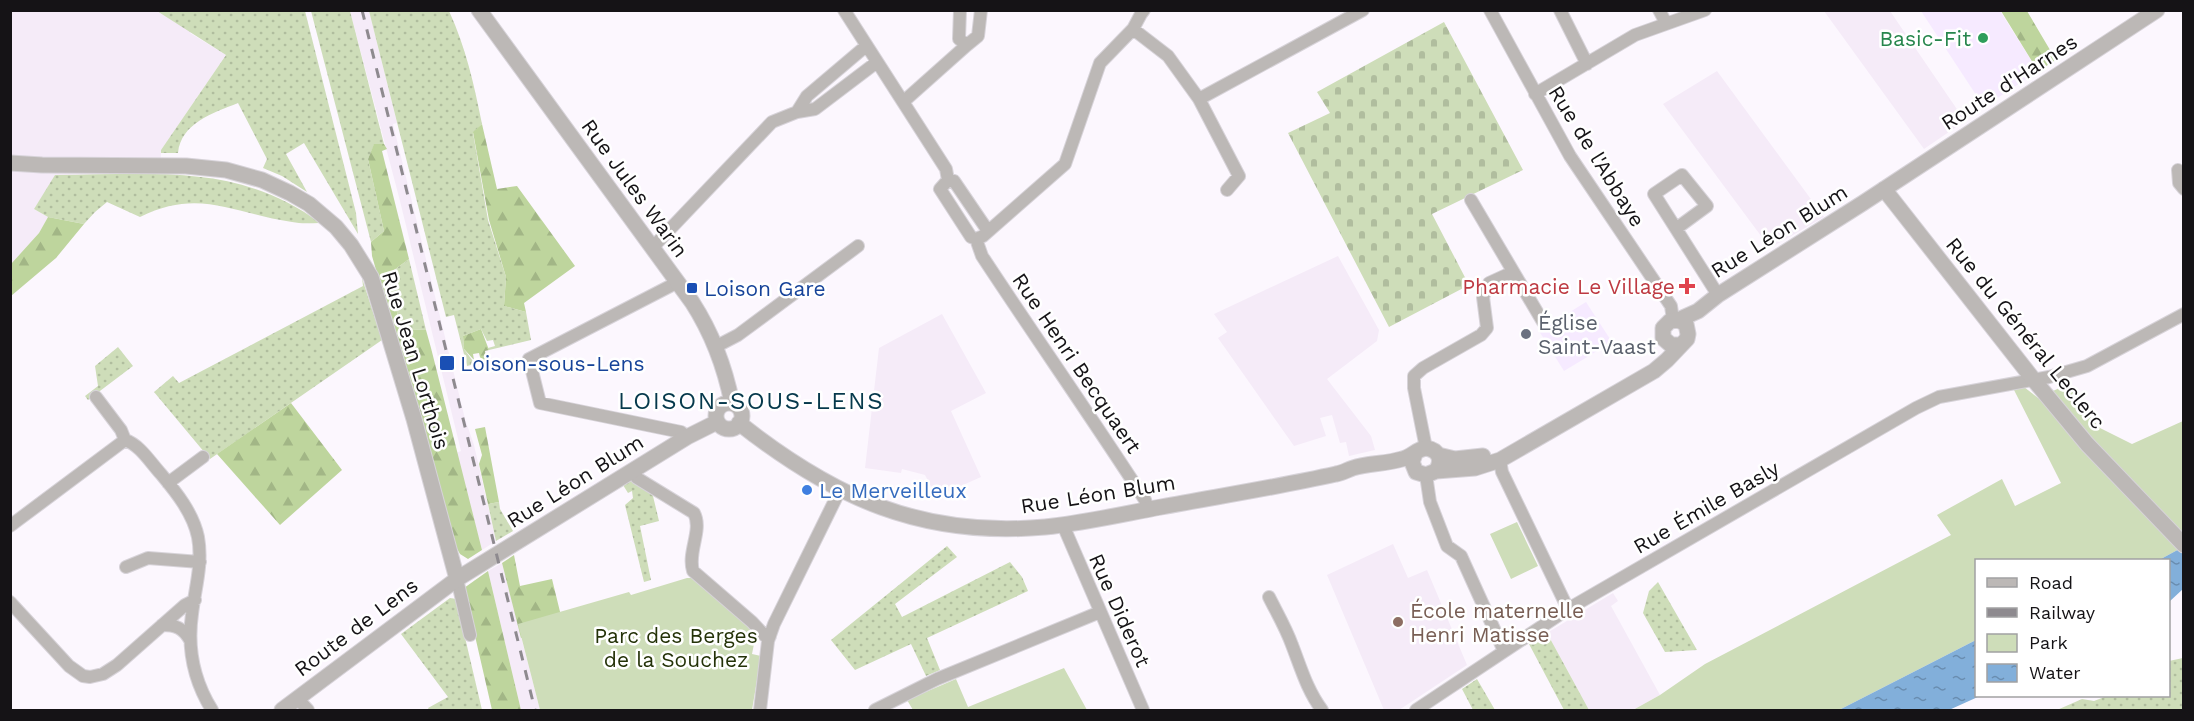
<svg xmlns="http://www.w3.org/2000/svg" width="2194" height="721" viewBox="0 0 2194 721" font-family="'Work Sans',sans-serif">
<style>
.commercial{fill:#f6eaff}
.built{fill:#f5ebf8}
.grass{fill:url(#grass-dots)}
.forest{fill:url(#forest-firs)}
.cemetery{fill:url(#cemetery-stones)}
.park{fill:#ceddb9}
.water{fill:url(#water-ripples)}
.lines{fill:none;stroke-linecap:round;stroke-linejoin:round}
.minor-casing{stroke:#d7d3d9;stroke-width:14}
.tertiary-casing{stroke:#d7d3d9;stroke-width:17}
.minor{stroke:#bcb8b6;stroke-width:12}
.tertiary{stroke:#bcb8b6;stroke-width:15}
.rail{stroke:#8e8a8f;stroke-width:3;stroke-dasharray:10 10;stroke-linecap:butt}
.leisure-dot{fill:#2e9e5b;stroke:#fff;stroke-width:2}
.health-dot{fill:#e0444e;stroke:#fff;stroke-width:2}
.transit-dot{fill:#1a4fb4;stroke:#fff;stroke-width:2}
.worship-dot{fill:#6b7280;stroke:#fff;stroke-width:2}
.shop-dot{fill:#3f7fe0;stroke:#fff;stroke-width:2}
.education-dot{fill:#8d6e63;stroke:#fff;stroke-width:2}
.labels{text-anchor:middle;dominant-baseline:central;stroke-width:5;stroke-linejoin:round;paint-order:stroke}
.leisure-label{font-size:21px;fill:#27864d;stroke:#fff;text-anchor:end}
.street-label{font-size:21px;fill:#151316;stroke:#fff}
.health-label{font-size:21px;fill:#be3a42;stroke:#fff;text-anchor:end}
.transit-label{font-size:21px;fill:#164399;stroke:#fff;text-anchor:start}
.worship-label{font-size:21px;fill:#5b616d;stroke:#fff;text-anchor:start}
.shop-label{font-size:21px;fill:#366cbe;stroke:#fff;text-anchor:start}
.education-label{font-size:21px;fill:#785e54;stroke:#fff;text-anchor:start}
.park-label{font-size:21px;fill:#243208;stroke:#fff}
.quarter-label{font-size:24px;letter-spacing:1.5px;fill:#06394c;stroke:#fff}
</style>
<defs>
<pattern id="grass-dots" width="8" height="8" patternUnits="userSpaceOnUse" patternTransform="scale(1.5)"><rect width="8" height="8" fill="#ceddb9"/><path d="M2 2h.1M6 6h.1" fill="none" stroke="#b0bd9e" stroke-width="1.8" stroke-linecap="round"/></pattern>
<pattern id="forest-firs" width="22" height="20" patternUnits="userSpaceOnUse" patternTransform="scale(1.5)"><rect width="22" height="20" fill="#bed59d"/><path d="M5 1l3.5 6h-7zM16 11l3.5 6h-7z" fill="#a2b686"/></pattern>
<pattern id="cemetery-stones" width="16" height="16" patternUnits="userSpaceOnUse" patternTransform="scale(1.5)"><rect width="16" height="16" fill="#ceddb9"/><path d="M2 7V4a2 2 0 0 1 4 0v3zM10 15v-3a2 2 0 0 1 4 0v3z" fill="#b0bd9e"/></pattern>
<pattern id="water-ripples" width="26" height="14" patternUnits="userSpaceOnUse" patternTransform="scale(1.5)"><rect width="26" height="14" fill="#82afda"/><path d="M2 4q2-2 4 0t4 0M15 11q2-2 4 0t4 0" fill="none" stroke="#698db0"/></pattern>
</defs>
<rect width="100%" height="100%" fill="#fcf7fe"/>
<!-- commercial -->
<path class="commercial" d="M1921,11H2000L2038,71L1984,107Z
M1586,302L1612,342L1564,371L1539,331Z"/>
<!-- built -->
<path class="built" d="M11,11H190V33L226,55L161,150L160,175H56L34,209L48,217L39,233L11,264Z
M350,11H369L397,123L393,124L465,419L474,445L496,541L482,550L456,453L461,451L400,201Z
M1824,11H1890L1965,121L1924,149Z
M1717,71L1824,217L1770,248L1663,104Z
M1338,256L1379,330L1377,341L1327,379L1371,436L1375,450L1349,456L1346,442L1340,443L1332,415L1320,418L1326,436L1294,446L1218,338L1227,332L1214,314Z
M942,314L986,393L951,411L981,477L943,494L934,492L925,475L902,469L901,473L865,468L879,348Z
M1393,544L1408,578L1427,570L1467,665L1399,710H1384L1327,575Z
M502,563L540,710H521L488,571Z
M1613,593L1618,601L1611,606L1660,695L1633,710H1589L1547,633Z"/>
<!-- grass -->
<path class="grass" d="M157,11H305L356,213L358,234L304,143L286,154L307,192L282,176L263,168L267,159L238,103C213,113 181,123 178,153H161V150L226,55Z
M311,11H350L384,144L374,145L368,159L384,231L371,242Z
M369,11H449C466,48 474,84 482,124L473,133L488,220L506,277L504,306L526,312L531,340L489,350L488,348L495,346L493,340L487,341L481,329L463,336L464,349L475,364L467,366L454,315L446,317Z
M55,175C150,175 239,162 320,223C311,223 301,224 292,222C234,214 200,187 140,217L107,202L95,212L84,224L48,217L34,209Z
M409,259L426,330L402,329L386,276Z
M362,278L382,340L210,459L154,392L173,376L179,383L363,286Z
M118,347L133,366L88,400L85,396L98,386L95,366Z
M630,480L652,492L659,521L640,526L651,580L644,582L625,505L633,498L632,491L628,493L623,485Z
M499,502L500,509L513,531L496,541L488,504Z
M947,546L957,557L895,604L902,617L1010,562L1022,577L1028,591L927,638L940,670L926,676L911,644L855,670L831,640Z
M1658,582L1697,650L1665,652L1643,613L1649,591Z
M450,598L456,599L482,710H429L428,708L448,697L401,634Z
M1547,633L1589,710H1564L1529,644Z
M2183,658V710H2057L2082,699L2094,701L2107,696H2168L2169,661Z
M1477,679L1495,710H1473L1462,689Z"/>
<!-- forest -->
<path class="forest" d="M2001,11H2027L2056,60L2038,71Z
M482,124L497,189L517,186L575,266L524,303L526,312L504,306L506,277L489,220L473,132Z
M374,144H384L387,149L382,151L409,259L386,276L402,329L426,330L431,348L482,550L468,559L460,554L456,547L372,256L371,242L384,231L368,159Z
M48,217L84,224L56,258L11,296V264L39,233Z
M481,329L489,350L485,351L487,364L482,365L479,353L473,354L474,360L464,349L463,336Z
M291,403L342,470L280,525L217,454Z
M485,427L499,502L488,504L479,464L482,455L475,429Z
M514,555L520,586L552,579L563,624L521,638L502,563Z
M488,571L521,710H492L464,588Z"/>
<!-- cemetery -->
<path class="cemetery" d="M1444,22L1523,170L1432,214L1469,285L1389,327L1288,133L1330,113L1317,92Z"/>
<!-- park -->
<path class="park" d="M2070,383L2085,411L2100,428L2132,444L2183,421V547L2159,560H1976V640L1839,710H1633L1660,695L1705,664L1951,535L1937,515L2002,479L2015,506L2061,483L2014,390L2024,387L2038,398Z
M1517,522L1538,566L1511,579L1490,534Z
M687,578H693L748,624L756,634L752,654L761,656L752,710H540L518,624L629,592L631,595Z
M1064,668L1087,710H913L907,700L956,679L968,707Z"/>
<!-- water -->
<path class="water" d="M2183,547V589L2169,602L2168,560H2159Z
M1976,640V696H1980L1949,710H1839Z"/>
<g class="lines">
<defs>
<path id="minor" d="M844,10L946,169L948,180
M960,10L959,39L967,45L978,36L981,10
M1490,10L1570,156L1671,306L1673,320
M1560,10L1587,64
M1659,10L1666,23
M1133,29L1168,56L1199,99L1239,176L1227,190
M866,46L807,96L797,112L815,109L877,62
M1535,94L1635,35L1705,10
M1199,99L1363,10
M903,102L967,45
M2178,170L2179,183L2184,189
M1471,200L1543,322
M1677,228L1707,206L1682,175L1654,194L1718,295
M988,231L954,181L948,180L940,189L971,237L976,239L983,236L1065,164L1100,63L1133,29L1141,14L1144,10
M976,239L982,256C1036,338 1092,418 1145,500L1148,509
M653,247L772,122L797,112
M678,282L529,359L540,403L681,432L687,437
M715,347L738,335L858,246
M96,397L121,430L125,440
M125,440C140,445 150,462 161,474C176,492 193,513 198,537C203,564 195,588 192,614C187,649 194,681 212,710
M1426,448L1414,388V376L1423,368L1481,335L1487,328L1483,297L1489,283L1513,272
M1500,460L1502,472L1568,609
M632,470L637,478L694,513C703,530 687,552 693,571L752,622L765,636H770
M1426,475L1430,502L1447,546L1461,556L1504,651
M168,483L203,457
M1063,525L1143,710
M10,526L125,440
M126,567L148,558L200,562
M457,579L470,635
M1269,597C1277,613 1286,628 1292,645C1301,668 1307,690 1322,710
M10,602L69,666L83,676L90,677L103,674L117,665L185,605L195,600
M162,625C176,625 183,628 190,640
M297,698L308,710
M760,710L768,641L774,624L840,490
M875,710L937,679L1100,612
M1416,710L1568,609L1916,408L1939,397L2049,377L2087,366L2184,314"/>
<path id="tertiary" d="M479,10L692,302C712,333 725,368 732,403
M10,163L42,165L186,166L226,170L262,180L290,193L309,204L336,227L351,245L371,277L414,419L457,579
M1884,189L2033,379L2087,444L2184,545
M1678,320L1698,311L1718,295L1863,203L2157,10
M716 416a13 13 0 1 1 26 0a13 13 0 1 1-26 0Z
M739,423C834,498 922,538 1045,527C1084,523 1123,514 1161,507C1220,496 1278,487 1336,474C1342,473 1347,470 1353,468C1368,463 1386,464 1402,459C1411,457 1417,449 1426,448C1439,450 1443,460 1436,471L1426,475L1416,472L1412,462L1415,454
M1438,455L1455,459L1483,456
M1436,471L1475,468L1500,460L1654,371L1667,360L1687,339L1688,334L1686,324L1678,320L1670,321L1663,328V338L1671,345H1679
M282,710L457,579L687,437L717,422"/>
</defs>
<!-- minor casing -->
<use href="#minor" class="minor-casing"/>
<!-- tertiary casing -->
<use href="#tertiary" class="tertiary-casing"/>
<!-- minor -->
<use href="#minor" class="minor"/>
<!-- tertiary -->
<use href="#tertiary" class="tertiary"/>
<!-- rail -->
<path class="rail" d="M362,10L535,710"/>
</g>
<!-- markers -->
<circle class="leisure-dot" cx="1983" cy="38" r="6"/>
<path class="health-dot" d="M1684 277h6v6h6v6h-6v6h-6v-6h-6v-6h6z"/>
<g class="transit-dot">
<rect x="686" y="282" width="12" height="12" rx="3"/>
<rect x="439" y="355" width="16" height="16" rx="3"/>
</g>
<circle class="worship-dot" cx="1526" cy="334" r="6"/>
<circle class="shop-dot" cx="807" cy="490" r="6"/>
<circle class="education-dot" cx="1398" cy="622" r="6"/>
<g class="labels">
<!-- leisure labels -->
<g class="leisure-label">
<text x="1971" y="38">Basic-Fit</text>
</g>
<!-- street labels -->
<g class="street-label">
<text transform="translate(2009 82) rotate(-33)">Route d'Harnes</text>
<text transform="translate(1597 156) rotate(58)">Rue de l'Abbaye</text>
<text transform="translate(635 188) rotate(54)">Rue Jules Warin</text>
<text transform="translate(1779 231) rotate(-32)">Rue Léon Blum</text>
<text transform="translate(2026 333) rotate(51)">Rue du Général Leclerc</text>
<text transform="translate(416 360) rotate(73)">Rue Jean Lorthois</text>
<text transform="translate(1077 363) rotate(56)">Rue Henri Becquaert</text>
<text transform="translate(575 481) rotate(-32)">Rue Léon Blum</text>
<text transform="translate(1098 494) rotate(-9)">Rue Léon Blum</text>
<text transform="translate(1706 507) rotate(-30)">Rue Émile Basly</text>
<text transform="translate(1120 610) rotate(66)">Rue Diderot</text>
<text transform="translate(356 627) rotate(-37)">Route de Lens</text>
</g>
<!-- health labels -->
<g class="health-label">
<text x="1675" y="286">Pharmacie Le Village</text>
</g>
<!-- transit labels -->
<g class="transit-label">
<text x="704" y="288">Loison Gare</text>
<text x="460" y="363">Loison-sous-Lens</text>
</g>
<!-- worship labels -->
<g class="worship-label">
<text x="1538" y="322">Église<tspan x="1538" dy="24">Saint-Vaast</tspan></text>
</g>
<!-- shop labels -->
<g class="shop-label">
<text x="819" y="490">Le Merveilleux</text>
</g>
<!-- education labels -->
<g class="education-label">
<text x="1410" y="610">École maternelle<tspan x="1410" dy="24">Henri Matisse</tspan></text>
</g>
<!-- park labels -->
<g class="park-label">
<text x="676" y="635">Parc des Berges<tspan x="676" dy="24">de la Souchez</tspan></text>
</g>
<!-- quarter labels -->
<g class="quarter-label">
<text x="751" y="401">LOISON-SOUS-LENS</text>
</g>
</g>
<!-- border -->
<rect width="2194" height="721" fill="none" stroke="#151316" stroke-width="24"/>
<!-- legend -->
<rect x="1975" y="559" width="195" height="138" fill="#ffffff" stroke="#a1a1a2" stroke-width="1.5"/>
<rect x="1987" y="578" width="30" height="9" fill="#bcb8b6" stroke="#a1a1a2" stroke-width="1.5"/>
<text x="2029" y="589" font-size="18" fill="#151316">Road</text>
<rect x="1987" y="608" width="30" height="9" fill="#8e8a8f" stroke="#a1a1a2" stroke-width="1.5"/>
<text x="2029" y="619" font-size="18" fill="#151316">Railway</text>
<rect x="1987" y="634" width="30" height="18" fill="#ceddb9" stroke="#a1a1a2" stroke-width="1.5"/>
<text x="2029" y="649" font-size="18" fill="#151316">Park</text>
<rect x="1987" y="664" width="30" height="18" fill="url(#water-ripples)" stroke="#a1a1a2" stroke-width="1.5"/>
<text x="2029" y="679" font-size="18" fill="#151316">Water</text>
</svg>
